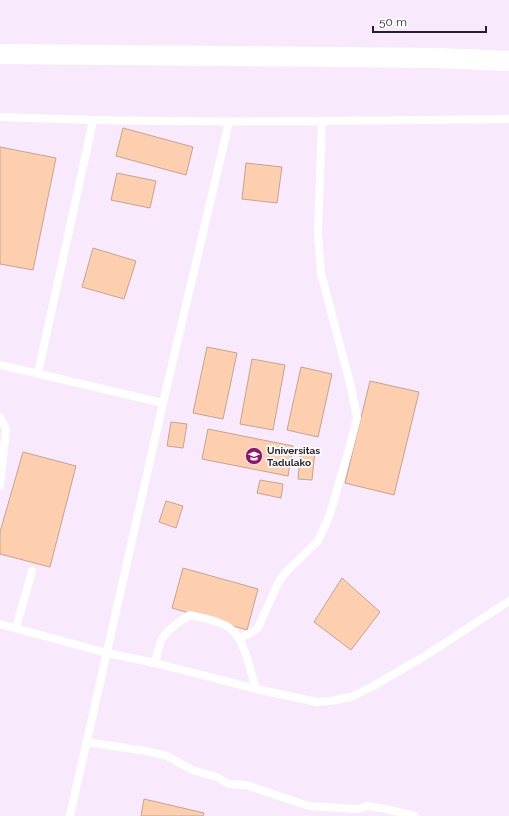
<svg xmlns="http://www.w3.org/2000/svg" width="509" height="816" viewBox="0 0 509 816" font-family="Raleway,sans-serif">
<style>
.building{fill:#fecfae;stroke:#c2a590}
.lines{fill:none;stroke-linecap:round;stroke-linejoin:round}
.service{stroke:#fff;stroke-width:8}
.tertiary{stroke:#fff;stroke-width:20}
.labels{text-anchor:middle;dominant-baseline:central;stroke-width:3.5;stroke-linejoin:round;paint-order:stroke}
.poi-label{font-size:10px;font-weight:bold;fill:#261e28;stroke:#fdfdfd;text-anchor:start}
</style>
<rect width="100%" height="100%" fill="#f8eafc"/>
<!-- building -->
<path class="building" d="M123,128L193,147L186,175L116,156Z
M0,147L56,158L33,270L0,264Z
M246,163L282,167L277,203L242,199Z
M117,173L156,181L150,208L111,200Z
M93,248L136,261L124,299L82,287Z
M207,347L237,353L223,419L193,413Z
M252,359L285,365L273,430L240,424Z
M301,367L332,374L318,437L287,430Z
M370,381L419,392L394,495L345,483Z
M171,422L187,424L183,448L167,446Z
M208,429L293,446L288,476L202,459Z
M301,450L315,451L312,480L298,479Z
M23,452L76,466L50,567L0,554V532Z
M260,480L283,484L281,498L257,493Z
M166,501L183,506L176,528L159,522Z
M183,568L258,589L247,630L172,608Z
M342,578L380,612L351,650L314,622Z
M144,799L204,813L203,816H141Z"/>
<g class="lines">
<!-- service -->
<path class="service" d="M0,117C170,124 339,121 509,119
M0,365L163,403
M38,373L93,121
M0,417L6,429L0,486
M0,624L107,653L155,663L256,689L317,702L330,701L351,697L375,685L425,656L509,601
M16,628L32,571
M239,638L249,634L258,628L279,581L287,571L318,541L329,517L349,449L357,418L351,387L321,273L318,233L322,121
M155,663C157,656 158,648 161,641C166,630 180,621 190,615C204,618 220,621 231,629C245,640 251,673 256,689
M86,742L146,751L167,756L192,770L217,777L228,784L246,785L309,806L358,809L367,806L386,809L415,816
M70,816L163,403L229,122"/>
<!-- tertiary -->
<path class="tertiary" d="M0,54L436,58L509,61"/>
</g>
<!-- icons -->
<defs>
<symbol id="university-disc" viewBox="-11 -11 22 22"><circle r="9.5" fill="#94116a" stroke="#fdfdfd"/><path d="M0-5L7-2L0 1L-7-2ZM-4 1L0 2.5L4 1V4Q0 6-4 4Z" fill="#fff"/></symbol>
</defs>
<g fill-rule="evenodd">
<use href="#university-disc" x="244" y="446" width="20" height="20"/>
</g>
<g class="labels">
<!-- poi labels -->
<g class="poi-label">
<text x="267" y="450">Universitas<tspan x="267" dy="12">Tadulako</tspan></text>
</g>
</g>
<!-- scale -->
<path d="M373 26v6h113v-6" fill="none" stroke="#261e28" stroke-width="2"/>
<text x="379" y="26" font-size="12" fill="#261e28" stroke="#fdfdfd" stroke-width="3" paint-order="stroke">50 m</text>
</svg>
